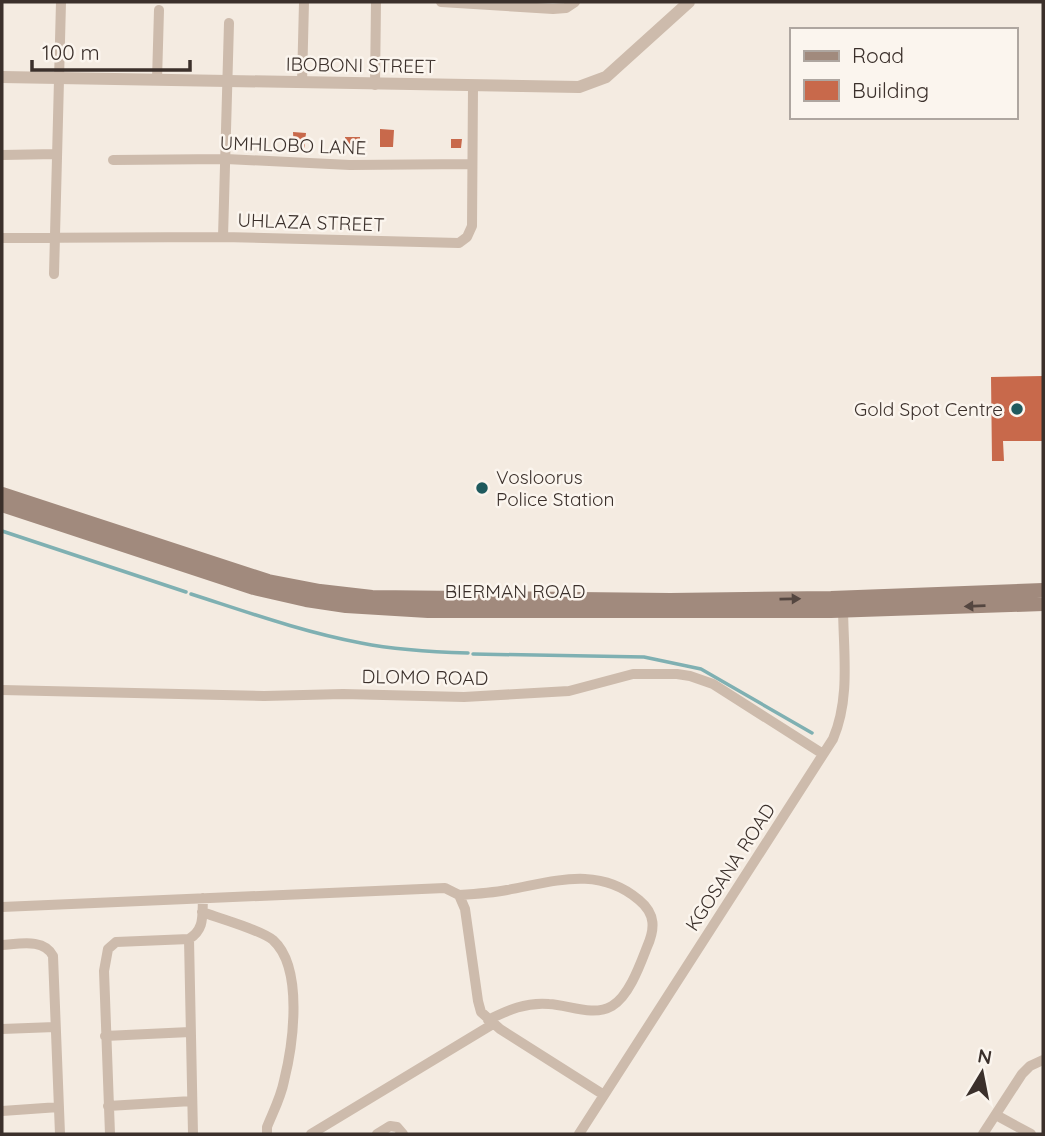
<svg xmlns="http://www.w3.org/2000/svg" width="1045" height="1136" viewBox="0 0 1045 1136" font-family="Quicksand,sans-serif">
<style>
.lines{fill:none;stroke-linecap:round;stroke-linejoin:round}
.stream{stroke:#7fb0b2;stroke-width:3.5}
.building{fill:#c8694b}
.minor{stroke:#cdbbac;stroke-width:10}
.tertiary{stroke:#cdbbac;stroke-width:12}
.secondary{stroke:#a18a7d;stroke-width:14}
.oneway{fill:#544640}
.poi-dot{fill:#1f5a5e;stroke:#fbf5ee;stroke-width:2.5}
.labels{text-anchor:middle;dominant-baseline:central;stroke-width:5;stroke-linejoin:round;paint-order:stroke}
.street-label{font-size:19px;fill:#3b302b;stroke:#fbf5ee}
.poi-label{font-size:19px;fill:#3b302b;stroke:#fbf5ee;text-anchor:end}
</style>
<rect width="100%" height="100%" fill="#f4ebe1"/>
<g class="lines">
<!-- stream -->
<path class="stream" d="M2,531L186,592
M191,594C247,612 303,632 361,643C396,650 432,652 468,653
M473,654L644,657L701,669L812,733"/>
</g>
<!-- building -->
<path class="building" d="M380,129L394,130L393,147H380Z
M293,132L306,133L304,151H294Z
M345,137H360V150H345Z
M451,139H462L461,148H451Z
M1043,376V441H1003L1004,461H992L991,377Z"/>
<g class="lines">
<!-- minor -->
<path class="minor" d="M441,2L553,9L566,8L575,2
M157,80L159,10
M302,83L304,2
M375,85L376,2
M2,155L57,154
M113,160L226,159L350,165L472,164
M223,237L229,23
M2,238L223,237L459,243L467,237L472,226L473,87
M54,274L61,2
M2,690L264,696L343,694L464,697L569,691L633,674H677L690,676L713,684L823,754
M459,895C475,894 491,893 507,890C553,882 598,865 639,900C656,914 655,929 647,947C640,965 629,996 612,1006C593,1017 569,1005 549,1004C526,1002 508,1010 488,1020
M2,907L445,888L459,895L465,909L478,1001L481,1012L500,1029L604,1095
M202,912C219,918 261,930 273,940C304,968 293,1045 284,1081C281,1097 273,1112 267,1127V1134
M189,939L193,1134
M2,945C19,944 44,938 53,956L60,1134
M2,1029L55,1027
M105,1036L190,1032
M108,1106L192,1101
M2,1111L59,1107
M996,1115L1031,1134
M110,1134L104,971L108,949L116,942L189,939C205,929 202,916 203,898
M311,1134L493,1024
M377,1134L390,1126L397,1127L403,1134
M579,1134L833,739C851,697 843,650 843,605
M983,1134L1022,1074L1030,1066L1043,1060"/>
<!-- tertiary -->
<path class="tertiary" d="M2,77L579,87L606,77L689,2"/>
<!-- secondary -->
<path class="secondary" d="M2,494L268,581L320,591L372,597L670,600L831,598L1043,590
M2,505L254,588L306,600L346,606L428,611H831L1043,604"/>
</g>
<!-- one-way arrows -->
<defs><path id="oneway-solid" d="M-6-.8H1V-3.2L6.5 0L1 3.2V.8H-6Z" transform="scale(1.75)"/></defs>
<g class="oneway">
<use href="#oneway-solid" transform="translate(790 599) rotate(-1)"/>
<use href="#oneway-solid" transform="translate(975 606) rotate(178)"/>
</g>
<!-- markers -->
<g class="poi-dot">
<circle cx="1017" cy="409" r="7"/>
<circle cx="482" cy="488" r="7"/>
</g>
<g class="labels">
<!-- street labels -->
<g class="street-label">
<text transform="translate(361 65) rotate(1)">IBOBONI STREET</text>
<text transform="translate(293 145) rotate(2)">UMHLOBO LANE</text>
<text transform="translate(311 222) rotate(2)">UHLAZA STREET</text>
<text x="515" y="591">BIERMAN ROAD</text>
<text transform="translate(425 677) rotate(1)">DLOMO ROAD</text>
<text transform="translate(730 867) rotate(-57)">KGOSANA ROAD</text>
</g>
<!-- poi labels -->
<g class="poi-label">
<text x="1003" y="409">Gold Spot Centre</text>
<text x="496" y="477" text-anchor="start">Vosloorus<tspan x="496" dy="22">Police Station</tspan></text>
</g>
</g>
<!-- border -->
<rect width="1045" height="1136" fill="none" stroke="#3b302b" stroke-width="7"/>
<!-- legend -->
<rect x="790" y="28" width="228" height="91" fill="#fbf5ee" stroke="#aea6a0" stroke-width="2"/>
<rect x="804" y="51" width="35" height="10" fill="#a18a7d" stroke="#aea6a0" stroke-width="2"/>
<text x="852" y="63" font-size="21" fill="#3b302b">Road</text>
<rect x="804" y="80" width="35" height="21" fill="#c8694b" stroke="#aea6a0" stroke-width="2"/>
<text x="852" y="98" font-size="21" fill="#3b302b">Building</text>
<!-- north arrow -->
<g transform="translate(982 1073) rotate(10)" stroke="#fbf5ee" stroke-width="5" paint-order="stroke">
<path d="M0-5L12 26L0 18L-12 26Z" fill="#3b302b"/>
<text y="-10" font-size="19" font-weight="bold" text-anchor="middle" fill="#3b302b">N</text>
</g>
<!-- scale -->
<path d="M32 60v10h158v-10" fill="none" stroke="#3b302b" stroke-width="3.5"/>
<text x="42" y="60" font-size="21" fill="#3b302b" stroke="#fbf5ee" stroke-width="5" paint-order="stroke">100 m</text>
</svg>
